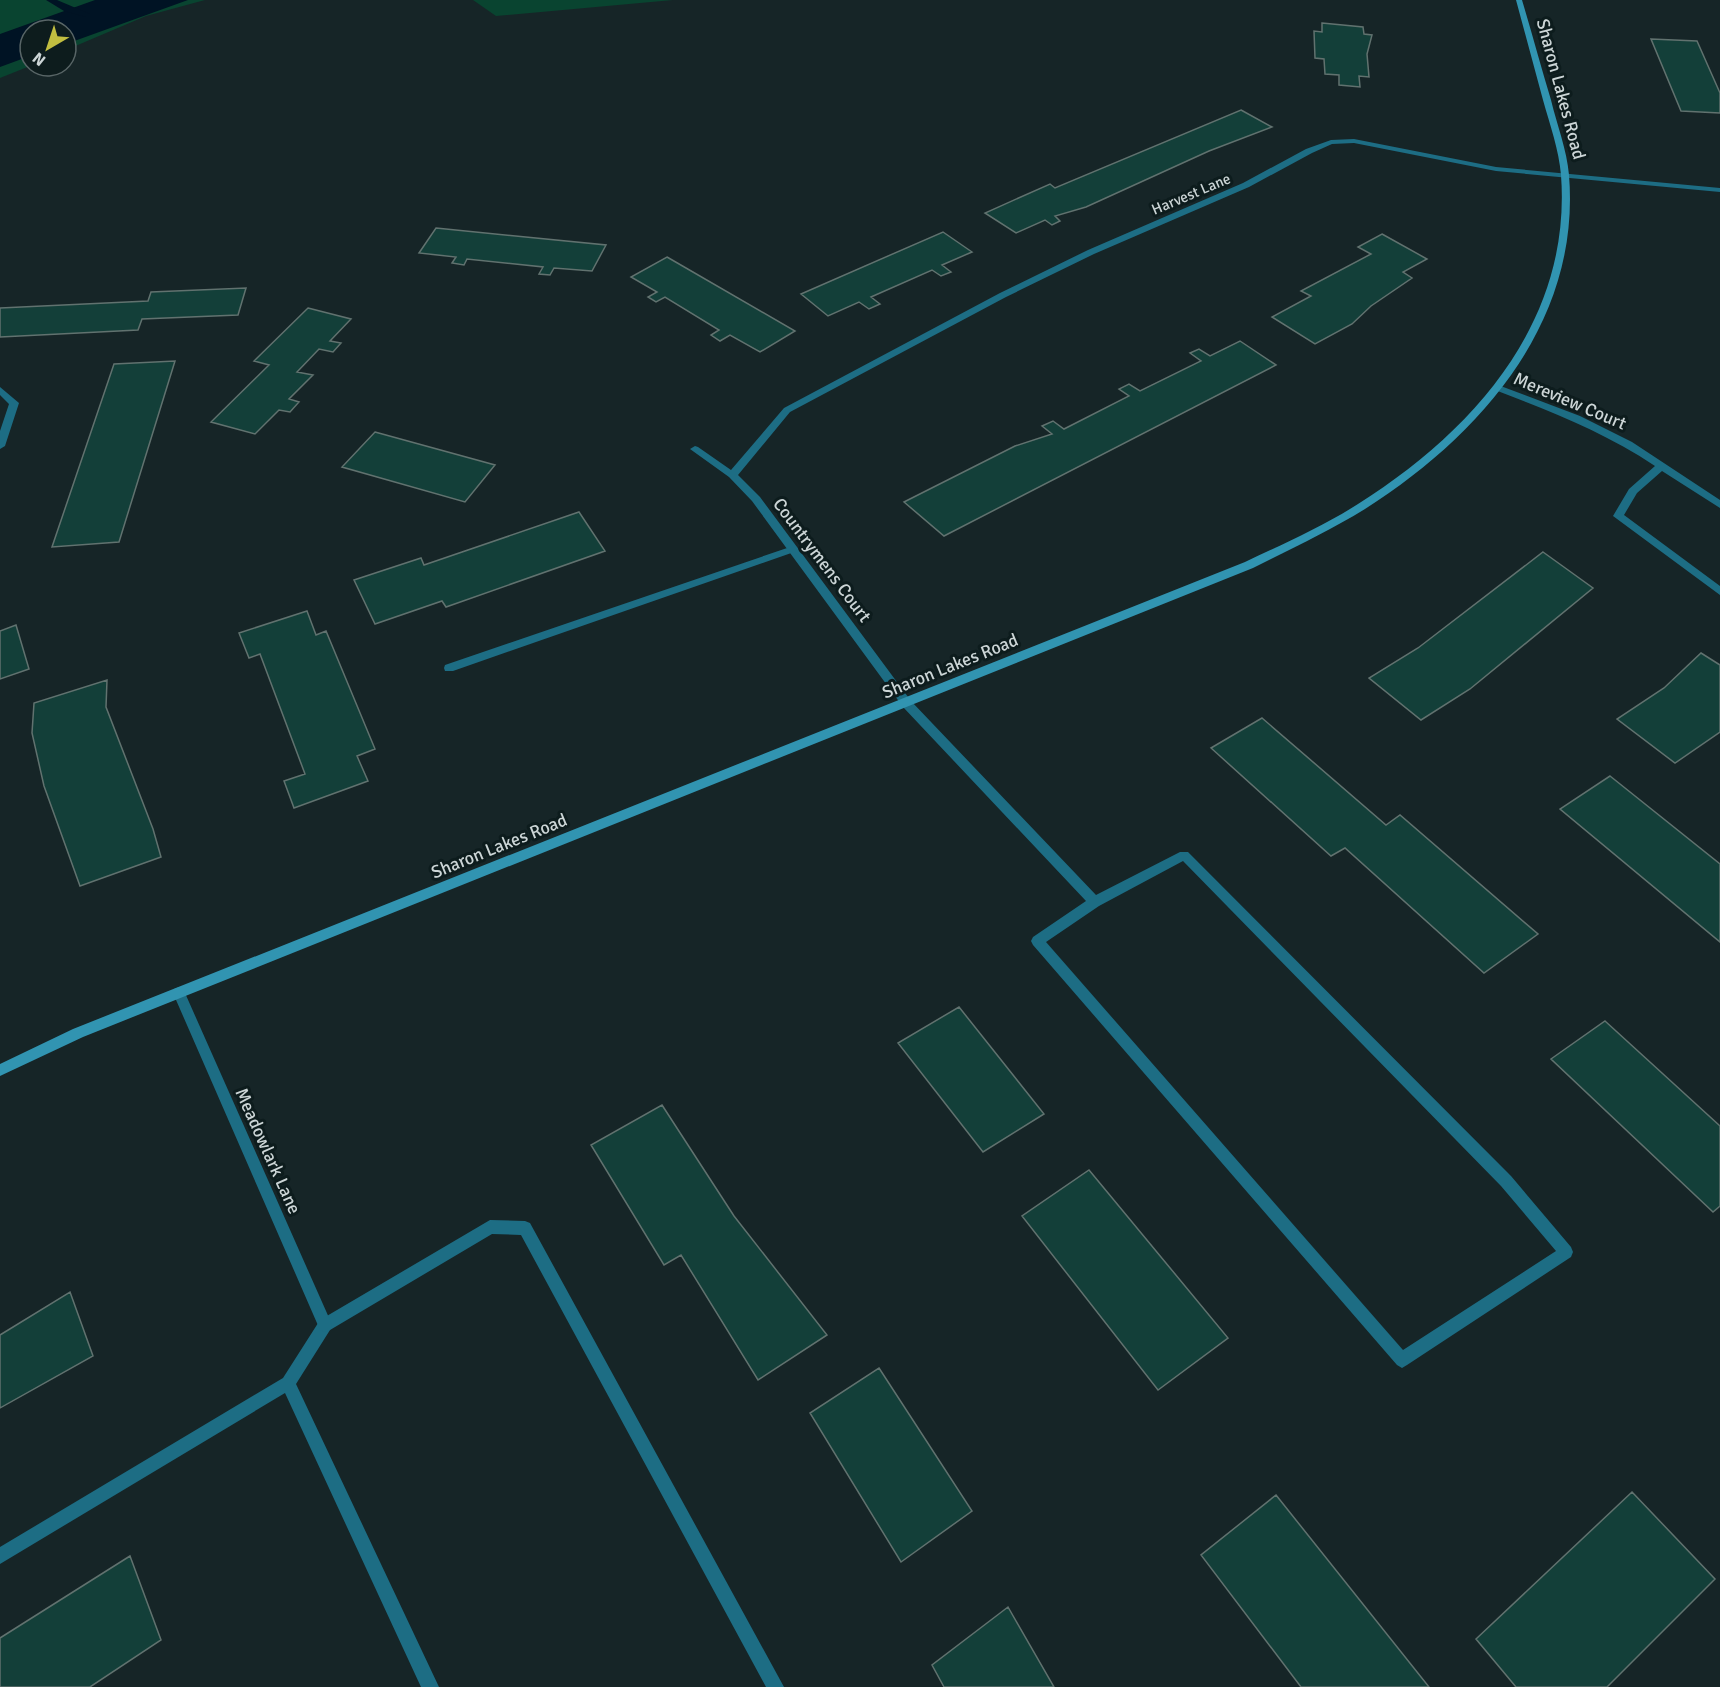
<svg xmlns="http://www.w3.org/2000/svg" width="1720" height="1687" viewBox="0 0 1720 1687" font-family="Signika,sans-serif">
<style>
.green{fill:#094430}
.water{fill:#001324}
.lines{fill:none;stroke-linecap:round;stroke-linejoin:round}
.stream{fill:#001324;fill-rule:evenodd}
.building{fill:#133f39;stroke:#61726f;stroke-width:1.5}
.lane{fill:#1d6d84;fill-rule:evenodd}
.street{fill:#1d6d84;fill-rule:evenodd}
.secondary{fill:#3194b1;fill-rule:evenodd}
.labels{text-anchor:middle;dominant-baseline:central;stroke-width:6;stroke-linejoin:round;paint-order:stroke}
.far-street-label{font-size:15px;fill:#ccd5d6;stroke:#0d1c1d}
.street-label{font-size:18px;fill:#ccd5d6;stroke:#0d1c1d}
</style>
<rect width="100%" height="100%" fill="#162527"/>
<!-- green -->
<path class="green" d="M0,0H205L146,16L66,50V30H30V66L0,78Z
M473,0H673L496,16Z"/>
<!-- water -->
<path class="water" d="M95,0H188L66,44V30H30V56L0,67V34Z"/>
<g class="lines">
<!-- stream -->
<path class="stream" d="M46,0H57L90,14L86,17L64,11Z"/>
</g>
<!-- building -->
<path class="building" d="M1322,23L1363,27L1364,34L1372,35L1367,54L1369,77L1359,76L1360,87L1339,85V75L1325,74L1324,59L1315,58L1314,31L1322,32Z
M1651,39L1697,41L1720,93V113L1681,111Z
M1241,110L1272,127L1209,151L1086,207L1055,216L1060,221L1052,225L1045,220L1016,233L985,213L1050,184L1055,188Z
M436,228L606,245L592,271L554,268L550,275L539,274L543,267L467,259L464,265L452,263L456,257L419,253Z
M943,232L972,252L942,265L951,272L941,276L932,270L871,297L880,304L869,309L859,302L828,316L801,294Z
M1382,234L1427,259L1403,272L1412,278L1371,306L1352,324L1315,344L1272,317L1311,296L1301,291L1371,254L1358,247Z
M667,257L795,331L760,352L730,335L720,341L711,335L719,330L665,297L656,302L648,297L657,292L631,277Z
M246,288L238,315L142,319L138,330L0,337V308L148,301L151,292Z
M308,308L351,319L330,341L341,343L333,352L319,349L297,372L313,375L289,399L299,402L290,412L279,410L255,434L211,422L269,365L254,361Z
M1240,341L1276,365L944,536L904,502L1015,446L1052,434L1042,426L1053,421L1064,429L1129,396L1119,389L1129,384L1140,391L1201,361L1190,353L1199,349L1210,356Z
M175,361L119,542L52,547L114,364Z
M375,432L495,465L465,502L342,467Z
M579,512L605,551L446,607L442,601L375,624L354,580L421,558L424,565Z
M1543,552L1593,588L1470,689L1421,720L1369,678L1418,648Z
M307,611L316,635L326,631L375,749L357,756L368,781L294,808L284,781L305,774L260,654L249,658L239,633Z
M16,625L29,669L0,679V631Z
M1701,653L1720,665V732L1675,763L1617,719L1664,688Z
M107,680L106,707L153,829L161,857L80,886L44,786L32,733L34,703Z
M1262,718L1386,825L1400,815L1538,934L1484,973L1345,848L1331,856L1211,748Z
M1610,776L1720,864V942L1560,809Z
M959,1007L1044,1114L983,1152L898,1043Z
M1605,1021L1720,1126V1206L1713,1212L1551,1059Z
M662,1105L734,1216L827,1335L758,1380L681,1255L664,1265L591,1145Z
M1089,1170L1228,1338L1158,1390L1022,1216Z
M70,1292L93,1356L0,1408V1335Z
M879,1368L972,1511L901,1562L810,1413Z
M1632,1492L1715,1579L1607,1687H1516L1476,1639Z
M1276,1495L1429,1687H1301L1201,1555Z
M130,1556L161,1640L90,1687H0V1638Z
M1008,1607L1054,1687H944L932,1665Z"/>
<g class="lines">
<!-- lane -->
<path class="lane" d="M1498,385L1580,416L1632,442L1720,500V508L1662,471L1637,493L1624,515L1720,586V595L1613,516L1629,489L1655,466C1604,432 1552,412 1495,390V386Z
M0,387L19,403L5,446L0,449V431L9,404L0,395Z
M793,546L798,549L797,551L453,671H445L444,668L445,665Z
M907,700L911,701L1096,895L1180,852H1188L1511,1176L1571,1247L1573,1252L1571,1257L1407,1365L1402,1368L1397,1365L1033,945L1031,941L1033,937L1086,901L903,707L901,704L903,701ZM1183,861L1501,1186L1556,1251L1403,1350L1046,942L1099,906Z
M490,1220L525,1221L530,1223L784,1687H766L521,1235L492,1234L330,1330L296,1384L439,1687H421L285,1393L0,1564V1547L283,1378L320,1320Z"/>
<!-- street -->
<path class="street" d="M1354,139L1496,167L1720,188V192L1496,171L1354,143L1332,144L1312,153L1249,187L1094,254L1006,297L790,412L738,475L760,497L911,701L913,704L911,707H903L752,501L729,477L690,449L695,446L698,447L731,470L784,408L1000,293L1088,250L1243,183L1306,149L1331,140Z
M179,987L184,989L185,993L330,1320L332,1325L330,1330L325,1332L320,1330L173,993L174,989Z"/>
<!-- secondary -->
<path class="secondary" d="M1516,0H1522C1532,33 1541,67 1551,100C1557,125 1567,150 1569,175C1581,322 1481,435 1365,509C1329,531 1291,549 1253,568L83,1037L0,1076V1064L73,1029L1245,562C1283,544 1322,527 1358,504C1474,431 1572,321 1561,175C1559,150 1550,125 1543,100C1534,67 1525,33 1516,0Z"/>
</g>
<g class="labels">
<!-- far-street labels -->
<g class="far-street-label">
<text transform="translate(1191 194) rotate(-23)">Harvest Lane</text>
</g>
<!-- street labels -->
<g class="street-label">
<text transform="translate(1561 89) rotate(75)">Sharon Lakes Road</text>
<text transform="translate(1570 401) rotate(23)">Mereview Court</text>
<text transform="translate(822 560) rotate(53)">Countrymens Court</text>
<text transform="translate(950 666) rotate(-22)">Sharon Lakes Road</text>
<text transform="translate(499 846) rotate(-22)">Sharon Lakes Road</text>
<text transform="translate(268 1151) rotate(66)">Meadowlark Lane</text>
</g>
</g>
<!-- north arrow -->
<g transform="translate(48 48) rotate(219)"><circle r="28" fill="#0d1c1d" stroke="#596667" stroke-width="1.5"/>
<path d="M0-4.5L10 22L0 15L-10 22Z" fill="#c1be40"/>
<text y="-9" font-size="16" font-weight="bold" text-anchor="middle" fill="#ccd5d6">N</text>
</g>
</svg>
